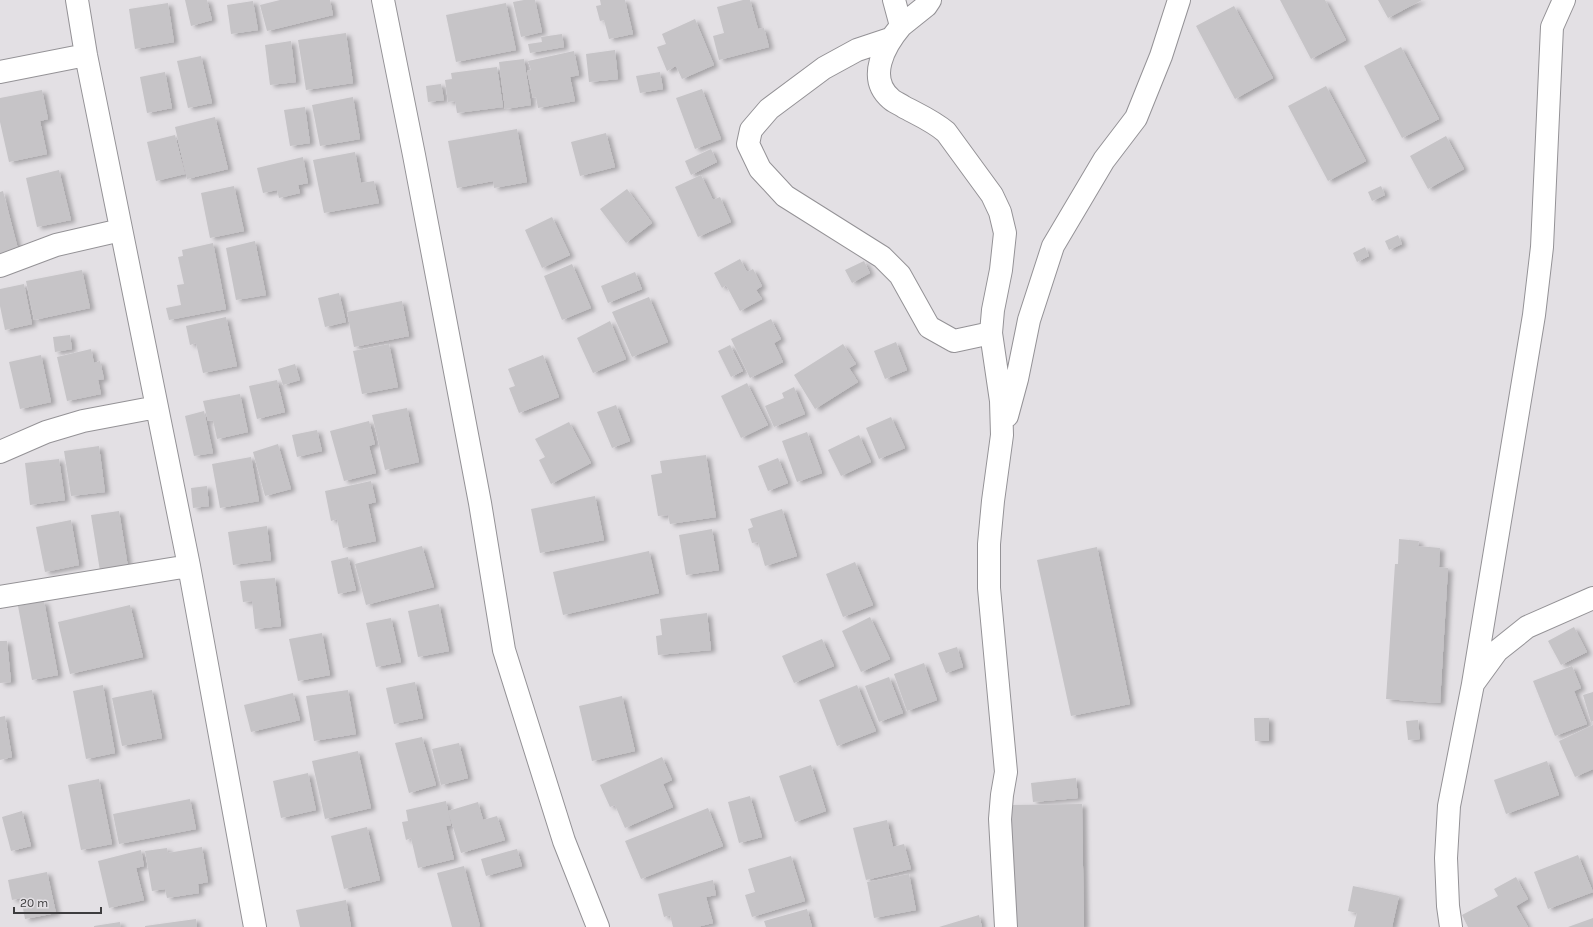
<svg xmlns="http://www.w3.org/2000/svg" width="1593" height="927" viewBox="0 0 1593 927" font-family="Karla,sans-serif">
<style>
.building{fill:#c6c4c7;filter:url(#shadow)}
.lines{fill:none;stroke-linecap:round;stroke-linejoin:round}
.minor-casing{stroke:#949296;stroke-width:24}
.minor{stroke:#fff;stroke-width:22}
</style>
<defs>
<filter id="shadow"><feDropShadow dx="4.5" dy="2.5" stdDeviation="2" flood-color="#0004"/></filter>
</defs>
<rect width="100%" height="100%" fill="#e3e0e4"/>
<!-- building -->
<path class="building" d="M185,0H207L212,20L191,26Z
M280,0H330L333,15L267,31L260,5Z
M524,0H535L542,32L521,37L513,2Z
M600,0H625L633,34L609,39L604,20L600,21L596,6L601,5Z
M743,0H750L758,29L764,28L769,47L719,60L713,36L724,33L717,7Z
M1280,0H1325L1346,40L1311,59Z
M1378,0H1422L1388,18Z
M253,1L258,30L231,34L227,5Z
M168,3L174,42L135,49L129,9Z
M506,3L516,50L456,62L446,15Z
M1234,6L1273,78L1235,99L1196,26Z
M695,19L714,65L682,79L676,66L667,71L657,47L666,44L662,34Z
M346,33L353,83L306,90L298,40Z
M562,34L564,47L530,53L528,44L542,42L541,37Z
M291,41L296,82L270,85L265,45Z
M1401,47L1439,119L1402,138L1364,66Z
M615,50L618,79L589,82L586,54Z
M574,51L579,75L570,77L575,101L538,108L536,97L533,98L527,71L531,70L528,61Z
M201,56L212,103L188,108L177,61Z
M524,59L531,105L505,109L499,62Z
M497,67L503,107L457,113L455,101L448,102L445,80L452,79L451,73Z
M165,72L172,108L147,113L140,77Z
M660,72L663,89L640,93L636,76Z
M441,84L444,100L428,102L426,86Z
M1326,86L1366,161L1328,181L1288,106Z
M702,89L721,139L695,149L676,98Z
M42,90L48,119L40,121L47,154L9,162L0,122V98Z
M353,97L360,139L320,146L312,105Z
M305,107L310,143L290,146L284,110Z
M215,117L228,169L187,179L175,127Z
M517,129L527,182L494,188L493,181L457,188L448,141Z
M606,133L615,167L580,176L571,142Z
M175,135L185,174L156,181L147,142Z
M1446,136L1464,169L1428,189L1410,156Z
M711,149L717,162L691,175L685,161Z
M355,152L361,183L374,181L379,203L324,213L313,160Z
M303,157L308,183L298,185L300,193L279,198L277,190L263,193L257,168Z
M59,170L71,220L37,227L26,178Z
M701,175L713,200L720,197L731,222L698,237L675,187Z
M234,186L244,231L210,238L201,193Z
M1381,186L1385,195L1372,201L1368,192Z
M627,189L652,223L626,243L600,209Z
M3,191L18,249L0,254V192Z
M552,217L570,255L542,268L525,230Z
M1398,235L1402,244L1389,250L1385,241Z
M255,241L266,295L236,300L226,248Z
M213,243L226,309L169,320L166,308L181,305L177,285L184,284L178,257L183,256L182,250Z
M1365,247L1369,256L1357,262L1353,253Z
M740,259L747,272L753,269L762,286L756,290L762,299L740,311L726,285L722,288L714,273Z
M864,261L870,273L852,283L845,270Z
M572,264L591,308L562,320L544,276Z
M82,270L90,308L34,320L26,281Z
M635,272L642,289L608,303L601,286Z
M24,284L32,324L5,330L0,306V289Z
M339,293L346,322L325,327L318,298Z
M649,297L668,342L632,357L612,312Z
M402,301L409,336L354,347L347,312Z
M226,317L237,366L203,373L196,343L190,345L186,326Z
M771,319L781,339L774,343L783,362L750,378L731,339Z
M610,321L626,359L593,373L577,338Z
M70,335L72,349L55,352L53,337Z
M896,342L907,370L885,379L874,351Z
M389,344L398,387L362,394L353,351Z
M843,344L856,364L849,368L858,382L815,409L794,375Z
M730,345L743,371L731,377L718,351Z
M91,349L94,363L100,361L104,379L98,380L101,394L67,401L57,357Z
M41,355L51,402L20,409L9,362Z
M543,355L559,397L519,413L509,388L515,386L508,369Z
M295,364L300,380L283,385L278,369Z
M277,380L285,412L257,419L249,386Z
M747,383L768,425L741,438L721,396Z
M794,387L805,414L774,427L765,406L784,398L782,393Z
M240,394L248,432L217,439L213,420L208,421L203,401Z
M616,405L630,441L612,448L597,412Z
M407,408L419,462L385,470L372,415Z
M204,411L213,453L194,456L185,416Z
M891,417L905,448L879,459L866,428Z
M369,421L375,444L369,446L376,473L344,481L330,431Z
M569,422L591,463L551,484L539,460L545,457L535,439Z
M317,430L322,451L297,457L292,435Z
M807,432L822,473L797,482L782,441Z
M859,435L871,462L841,476L828,450Z
M278,444L291,489L265,496L253,452Z
M99,446L105,492L71,496L64,451Z
M706,455L716,517L670,524L668,515L658,516L651,475L662,473L660,461Z
M251,457L259,501L220,508L212,464Z
M778,458L788,483L768,491L758,466Z
M59,459L65,500L30,505L25,463Z
M371,481L376,502L368,504L376,541L343,548L337,519L331,521L325,491Z
M207,486L209,506L193,508L191,488Z
M595,496L604,540L540,553L531,509Z
M782,509L797,556L765,566L758,542L752,543L748,529L753,527L750,519Z
M119,511L128,567L100,571L91,515Z
M71,520L79,565L45,572L36,527Z
M267,526L271,560L233,565L228,532Z
M712,529L719,570L686,575L679,535Z
M1399,539L1419,541L1418,546L1440,548L1439,567L1448,568L1440,703L1386,699L1395,564H1398Z
M422,546L434,587L366,605L355,564Z
M1097,547L1130,704L1071,716L1037,560Z
M649,551L659,593L563,615L553,572Z
M348,557L356,590L338,594L331,561Z
M855,562L873,605L843,617L826,574Z
M275,578L281,626L255,629L252,601L243,602L240,581Z
M44,601L58,675L32,680L18,606Z
M439,604L449,651L418,657L408,611Z
M130,605L143,657L70,674L58,622Z
M707,613L711,650L658,655L656,636L662,635L660,619Z
M870,617L890,659L861,672L842,631Z
M391,618L401,662L376,667L366,623Z
M1574,627L1587,652L1561,665L1548,641Z
M322,633L330,675L298,681L289,639Z
M822,639L834,666L794,683L782,656Z
M0,641H7L11,682L0,683Z
M957,647L963,667L946,673L938,653Z
M924,663L937,700L907,711L894,674Z
M1572,666L1581,688L1574,691L1587,724L1555,736L1533,681Z
M889,677L903,713L879,722L865,686Z
M415,682L423,718L394,724L386,688Z
M103,685L115,753L86,759L73,691Z
M857,685L876,731L837,746L819,700Z
M152,690L162,738L122,746L112,698Z
M348,690L356,734L314,741L306,696Z
M1593,692V721L1591,722L1583,695Z
M293,693L300,720L251,732L244,705Z
M622,696L635,751L592,761L579,706Z
M5,716L12,757L0,760V717Z
M1254,718H1269V741H1255Z
M1418,720L1420,739L1408,740L1406,721Z
M1593,725V769L1575,777L1559,741Z
M422,737L436,785L409,793L395,743Z
M459,743L468,778L441,785L432,749Z
M358,751L371,808L325,819L312,761Z
M662,757L672,780L663,784L673,807L625,828L615,805L610,807L600,785Z
M1547,761L1559,795L1506,814L1494,780Z
M811,765L826,811L795,822L779,776Z
M308,773L316,810L281,818L273,781Z
M1076,778L1078,798L1033,802L1031,783Z
M99,779L112,844L81,850L68,785Z
M750,796L762,837L739,843L728,802Z
M190,799L196,829L119,844L113,814Z
M446,801L451,825L446,826L454,859L418,868L411,838L406,840L402,822L408,821L406,810Z
M478,802L483,820L497,816L505,840L461,853L448,811Z
M1082,804L1084,927H1014L1011,805Z
M708,808L723,846L641,879L625,841Z
M22,811L31,846L11,851L2,817Z
M887,820L893,847L904,844L911,869L866,880L853,828Z
M367,827L380,880L344,889L331,836Z
M202,847L208,882L198,884L199,893L167,898L165,889L152,891L145,851L167,848L168,853Z
M517,849L522,866L486,876L481,859Z
M141,850L144,866L136,868L144,900L109,908L98,861Z
M1578,855L1593,892L1548,909L1534,872Z
M791,856L805,901L752,917L745,895L755,892L748,869Z
M464,866L480,926L476,927H452L437,873Z
M47,872L56,913L25,919L21,898L12,900L8,880Z
M909,874L916,910L874,918L867,882Z
M1516,877L1528,899L1516,906L1528,927H1468L1462,915L1498,896L1494,889Z
M713,880L716,895L706,897L713,923L697,927H673L670,915L664,917L658,894Z
M1353,886L1399,896L1392,927H1354L1357,913L1348,911Z
M346,900L351,927H300L296,910Z
M807,909L812,927H766L764,921Z
M979,915L982,927H939Z
M1593,918V927H1568Z
M196,919L197,927H145V926Z
M120,922L121,927H94V926Z"/>
<g class="lines">
<defs>
<path id="minor" d="M77,0L86,55L189,566L255,927
M383,0L414,155L480,503L504,650L564,841L598,927
M894,0L901,26C885,45 866,78 891,99C894,102 900,104 904,107C919,115 933,121 946,132L992,195L1000,212L1005,233L1001,270L993,310L991,333L1001,401L1002,435L993,501L989,544V588L1006,772L1002,795L1000,819L1006,927
M901,26L926,6L930,0
M890,39L857,50L824,68L769,109L751,130L748,144L760,169L785,196L882,257L900,275L929,327L954,341L991,333
M0,72L86,55
M0,266L56,245L121,230
M1007,416L1017,379L1029,320L1053,246L1104,160L1136,118L1161,56L1179,0
M0,452L46,432L83,421L157,407
M0,597L189,566
M1473,684L1534,315L1542,247L1552,27L1564,0
M1451,927L1448,906L1446,858L1449,806L1473,684L1497,651L1527,627L1593,598"/>
</defs>
<!-- minor casing -->
<use href="#minor" class="minor-casing"/>
<!-- minor -->
<use href="#minor" class="minor"/>
</g>
<!-- scale -->
<path d="M14 907v6h87v-6" fill="none" stroke="#3d3c3e" stroke-width="2"/>
<text x="20" y="907" font-size="12" fill="#3d3c3e" stroke="#e3e0e4" stroke-width="3" paint-order="stroke">20 m</text>
</svg>
